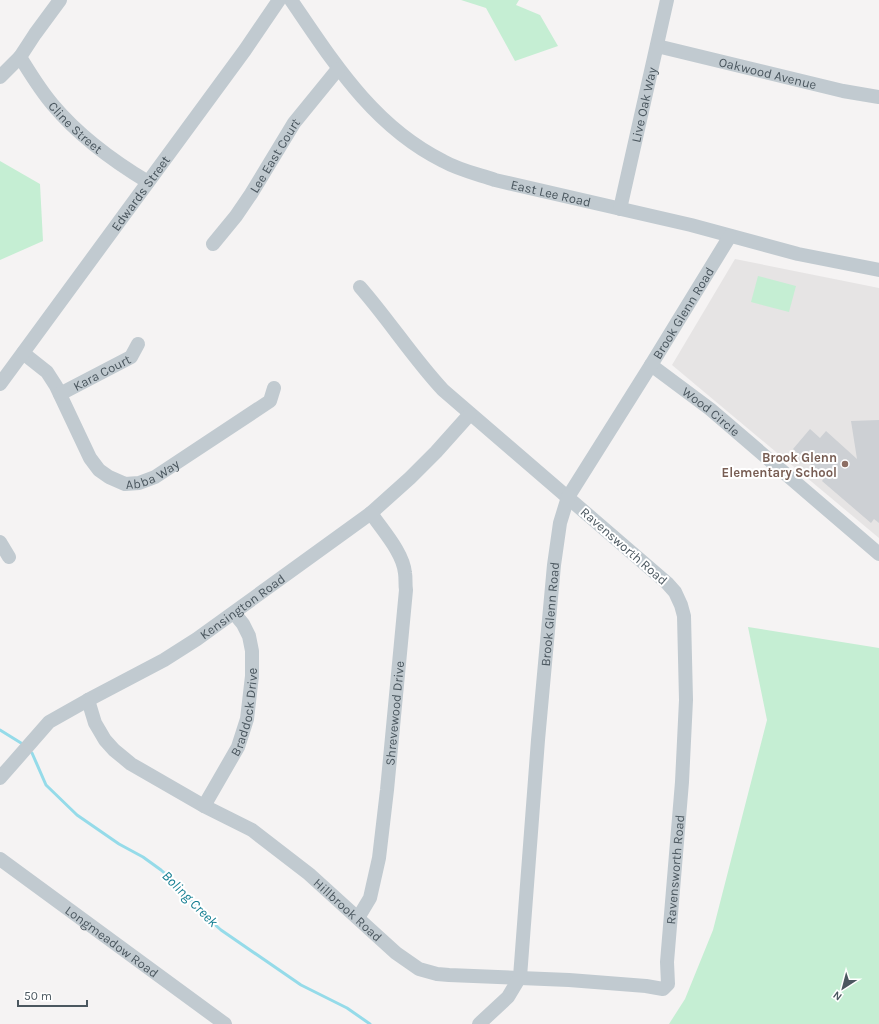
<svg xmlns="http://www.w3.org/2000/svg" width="879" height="1024" viewBox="0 0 879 1024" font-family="Karla,sans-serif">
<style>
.education{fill:#e6e4e4}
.green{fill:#c5eed3}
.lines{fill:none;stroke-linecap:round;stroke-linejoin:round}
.stream{stroke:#95dbe9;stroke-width:3}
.building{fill:#cdd0d4}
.minor{stroke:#c1cad0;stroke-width:14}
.education-dot{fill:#8d6e63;stroke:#fff;stroke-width:1.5}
.labels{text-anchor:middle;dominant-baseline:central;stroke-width:4;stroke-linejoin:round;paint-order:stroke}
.street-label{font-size:13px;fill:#4b575f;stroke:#fff}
.education-label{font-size:13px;font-weight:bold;fill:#785e54;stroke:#fff;text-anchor:end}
.water-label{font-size:14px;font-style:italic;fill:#147e92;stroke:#fff}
</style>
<rect width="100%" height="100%" fill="#f5f3f3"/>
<!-- education -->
<path class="education" d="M735,259L879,288V538L672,365Z"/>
<!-- green -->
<path class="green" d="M461,0H519L516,5L540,15L558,46L515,61L486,8Z
M0,161L40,184L43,241L0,260Z
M758,276L796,286L789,312L751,302Z
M748,627L879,648V1024H669L685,999L713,930L767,720Z"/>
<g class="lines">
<!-- stream -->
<path class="stream" d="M0,730L21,743
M32,753L46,785L77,815L119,844L143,857L161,870L179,886L203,914L221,930L301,985L347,1008L370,1024"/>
</g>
<!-- building -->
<path class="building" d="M879,420V523L874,519L871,523L822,481L825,477L793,449L810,429L820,438L826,431L857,459L851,421Z"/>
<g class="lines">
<!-- minor -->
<g class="minor">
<path id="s1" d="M291,0C334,63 373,126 443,161C459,170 477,174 495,180L691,225L798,254L879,270"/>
<path id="s2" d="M657,46L843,91L879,97"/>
<path id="s3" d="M20,57C30,73 40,90 53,105C79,136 113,161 148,182"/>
<path d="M0,77L20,57L35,34L60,0"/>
<path id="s4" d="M620,209L667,0"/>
<path id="s5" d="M213,244L236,216L251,194L294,123L338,69"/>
<path id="s6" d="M23,353L47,372L56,386L90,458L99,470L109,477L125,484L139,483L155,477L270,401L274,388"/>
<path id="s7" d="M651,365L710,409L879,554"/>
<path id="s8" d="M0,384L245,50L279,0"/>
<path id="s9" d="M60,394L131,357L138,344"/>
<path d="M0,542L9,557"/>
<path id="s10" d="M88,700L95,723L105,740L114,750L131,764L204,806L252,830L309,874L396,953L419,969L437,974L449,975L569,980L646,986L663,989L668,984L667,962L682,782L686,700L684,616L681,605L675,592L667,583L443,390C413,358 389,320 360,287"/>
<path id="s11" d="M0,778L49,722L88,700L164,660L197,639L371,513L410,478L436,452L470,414"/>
<path id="s12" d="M204,806L238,747L247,719L252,676V651L249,636L243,624L234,613"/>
<path id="s13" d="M0,859L225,1024"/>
<path id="s14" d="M358,918L370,898L379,858L387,790L406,590C405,584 406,579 405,573C403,552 382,530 371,513"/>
<path id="s15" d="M479,1024L508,997L520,977L538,740L554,565L560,523L568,497L651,365L730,236"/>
</g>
</g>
<!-- markers -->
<circle class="education-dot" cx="845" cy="464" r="4"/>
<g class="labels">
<!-- street labels -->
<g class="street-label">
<text stroke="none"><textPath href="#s2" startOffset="114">Oakwood Avenue</textPath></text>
<text stroke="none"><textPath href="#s4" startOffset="107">Live Oak Way</textPath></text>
<text stroke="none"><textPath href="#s3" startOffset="90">Cline Street</textPath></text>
<text stroke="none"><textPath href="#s5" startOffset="108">Lee East Court</textPath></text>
<text stroke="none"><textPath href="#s8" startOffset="237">Edwards Street</textPath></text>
<text stroke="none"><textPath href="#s1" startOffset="337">East Lee Road</textPath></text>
<text stroke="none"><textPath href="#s15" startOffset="763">Brook Glenn Road</textPath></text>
<text stroke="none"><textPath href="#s9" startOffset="47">Kara Court</textPath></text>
<text stroke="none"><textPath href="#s7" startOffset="76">Wood Circle</textPath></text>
<text stroke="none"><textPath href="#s6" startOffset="201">Abba Way</textPath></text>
<text transform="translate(624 546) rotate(41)">Ravensworth Road</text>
<text stroke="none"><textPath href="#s11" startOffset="300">Kensington Road</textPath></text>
<text stroke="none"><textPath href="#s15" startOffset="427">Brook Glenn Road</textPath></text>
<text stroke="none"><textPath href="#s12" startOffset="104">Braddock Drive</textPath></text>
<text stroke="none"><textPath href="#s14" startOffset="210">Shrevewood Drive</textPath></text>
<text stroke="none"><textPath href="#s10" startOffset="802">Ravensworth Road</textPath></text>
<text stroke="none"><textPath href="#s10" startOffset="342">Hillbrook Road</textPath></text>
<text stroke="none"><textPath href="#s13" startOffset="139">Longmeadow Road</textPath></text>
</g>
<!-- education labels -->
<g class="education-label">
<text x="837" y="457">Brook Glenn<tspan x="837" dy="15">Elementary School</tspan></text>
</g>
<!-- water labels -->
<g class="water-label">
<text transform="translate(190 899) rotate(45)">Boling Creek</text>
</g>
</g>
<!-- north arrow -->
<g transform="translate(843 988) rotate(216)" stroke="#ffffff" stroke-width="3" paint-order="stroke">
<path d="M0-3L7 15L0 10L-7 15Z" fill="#4b575f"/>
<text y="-6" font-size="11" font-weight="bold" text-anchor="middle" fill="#4b575f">N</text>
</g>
<!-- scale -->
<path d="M18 1000v6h69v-6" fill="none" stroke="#4b575f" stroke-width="2"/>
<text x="24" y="1000" font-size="12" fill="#4b575f" stroke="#ffffff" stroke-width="3" paint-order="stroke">50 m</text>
</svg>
